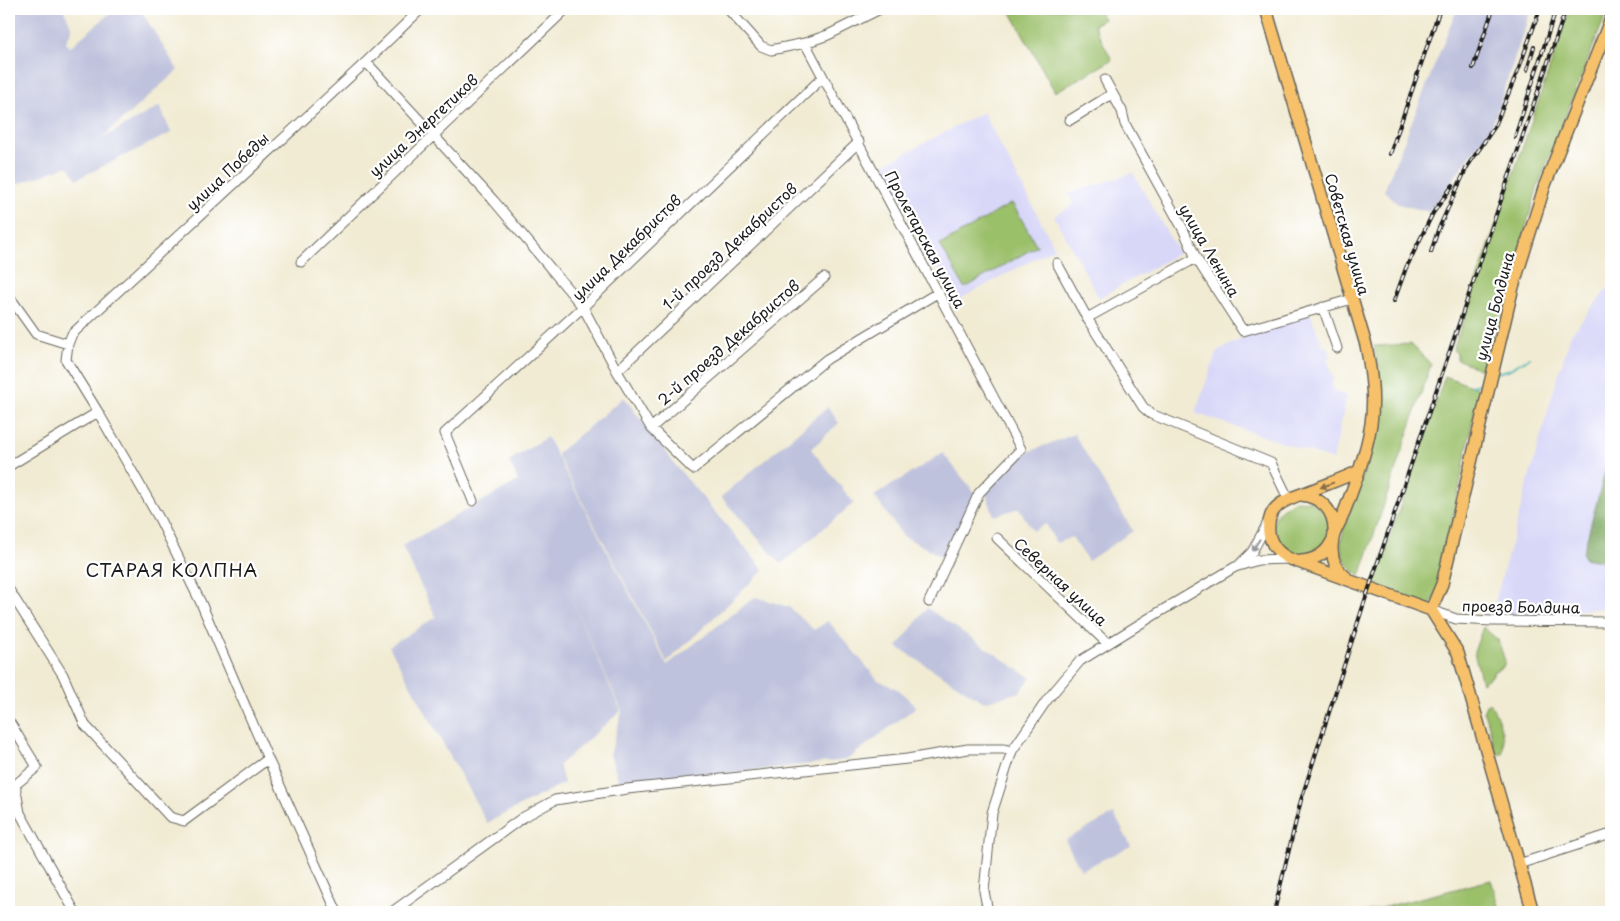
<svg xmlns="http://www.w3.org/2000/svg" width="1620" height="921" viewBox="0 0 1620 921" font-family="'Playpen Sans',sans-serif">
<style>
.built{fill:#d8d7f8}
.industrial{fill:#bfc2dd}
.green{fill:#9bc06b;stroke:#5c6e44}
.forest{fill:#7ca65f;stroke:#4c613e}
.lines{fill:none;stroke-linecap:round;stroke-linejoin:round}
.stream{stroke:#40b1b8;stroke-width:2}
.minor-casing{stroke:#67645c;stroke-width:11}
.major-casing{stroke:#67645c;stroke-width:14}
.minor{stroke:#fff;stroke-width:9}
.major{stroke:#f6c16b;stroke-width:11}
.rail-casing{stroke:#1c1c1c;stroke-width:4}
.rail{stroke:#fff;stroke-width:2;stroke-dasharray:5.5;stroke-linecap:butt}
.oneway{fill:#896e44}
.oneway2{fill:#999}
.labels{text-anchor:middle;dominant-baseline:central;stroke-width:4.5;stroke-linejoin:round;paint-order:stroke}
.street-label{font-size:15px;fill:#1c1c1c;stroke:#fff}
.quarter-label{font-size:18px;letter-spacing:1px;fill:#1c1c1c;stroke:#fff}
</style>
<rect width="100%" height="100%" fill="#fff"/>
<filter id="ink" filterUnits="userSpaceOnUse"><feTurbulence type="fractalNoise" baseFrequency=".02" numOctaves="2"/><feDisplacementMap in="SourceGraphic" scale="10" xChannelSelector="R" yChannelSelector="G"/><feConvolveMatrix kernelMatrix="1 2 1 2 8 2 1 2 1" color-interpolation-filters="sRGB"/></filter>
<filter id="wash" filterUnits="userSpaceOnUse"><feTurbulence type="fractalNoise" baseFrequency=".0096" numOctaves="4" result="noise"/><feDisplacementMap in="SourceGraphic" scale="20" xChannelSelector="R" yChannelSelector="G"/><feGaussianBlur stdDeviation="1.12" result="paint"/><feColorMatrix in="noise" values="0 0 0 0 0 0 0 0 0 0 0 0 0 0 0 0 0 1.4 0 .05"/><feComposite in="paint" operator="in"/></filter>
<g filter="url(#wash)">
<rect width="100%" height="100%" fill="#f1ebd3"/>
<!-- built -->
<path class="built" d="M983,112L1055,248L956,301L883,165Z
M1133,173L1179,253L1099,298L1054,216L1074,204L1068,194Z
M1611,284V608L1491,616L1551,399L1571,334Z
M1310,313L1323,347L1328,346L1331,357L1327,358L1334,380L1331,382L1335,392L1347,396L1333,460L1195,413L1217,352L1263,327Z"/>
<!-- industrial -->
<path class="industrial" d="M9,9H64L72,29L66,42L69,48L115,9H140L178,70L104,136L99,126L104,137L160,106L171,133L77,179L68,166L9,187Z
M1457,9H1531L1492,126L1429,212L1398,204L1384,191Z
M624,397L676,466L764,570L667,662L557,454Z
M828,407L839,423L811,449L854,503L781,564L721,497Z
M1074,434L1133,531L1088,561L1072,537L1056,543L1046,524L1033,531L1019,508L994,516L985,491L1023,454Z
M547,437L667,665L755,597L789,607L814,630L828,621L878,680L899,690L916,707L847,760L641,783L619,781L610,755L622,711L561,576L621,711L559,765L564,783L487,823L389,646L436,617L402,546L518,481L509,461Z
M943,453L978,497L943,557L903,536L874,496Z
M927,608L1031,678L1020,692L984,702L897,647Z
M1114,814L1131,846L1081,870L1065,840Z"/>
<!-- green -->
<path class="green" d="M1009,9H1098L1104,19L1094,25L1112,60L1055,92Z
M1570,9H1608L1538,186L1483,371L1457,359V354L1453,350Z
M1012,203L1037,246L965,288L940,245Z
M1411,344L1431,364L1360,576C1350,570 1343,560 1341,548C1339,537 1353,502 1358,489C1367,463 1375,436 1380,408C1382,388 1378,365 1374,346Z
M1445,376L1479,389L1440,583L1430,607L1374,583Z
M1295,500L1312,501L1328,516C1328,522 1331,533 1328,539C1312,575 1258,548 1277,514C1280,509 1290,504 1295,500Z
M1483,627L1498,640L1505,661L1503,667L1493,672V675L1482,683L1474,652Z
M1489,703C1498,712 1507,743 1502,754H1497L1495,751L1488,722L1483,712L1486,705Z
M1491,880L1501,912H1365Z"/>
<!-- forest -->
<path class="forest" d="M1611,450V563L1584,558L1583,553Z"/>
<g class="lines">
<!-- stream -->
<path class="stream" d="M1485,371L1487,366
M1497,373L1508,370L1529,358
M1471,386L1479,384"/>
</g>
</g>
<g filter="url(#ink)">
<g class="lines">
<defs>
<path id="minor" d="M728,9L761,46L771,50L805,43L828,35L880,9
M805,43L1021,449L979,493L929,602
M366,62L494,201L583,307L617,371L651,428L693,469L827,359L939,292
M1105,80L1122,111L1125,124L1183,229L1196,258L1243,331L1352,299
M1070,120L1112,94
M1196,258L1087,318L1143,407L1151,414L1271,463L1288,498
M301,262L566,9
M1057,263L1087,318
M9,296L36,334L68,344
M1323,307L1337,348
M617,371L859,142
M651,428L824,278
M9,466L98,412
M473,501L445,433L583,307L823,77
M997,538L1107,643
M1240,564L1252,552L1267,524
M9,590L63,675L85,725L170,817L184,821L268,759
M1431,610L1456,619L1492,621L1611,622
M9,721L37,767L15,785L20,813L75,912
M1525,862L1611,834
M337,912L268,759L201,603L160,520L98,412L66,360L68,344L72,334L366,62L421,9
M392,912L522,818L555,800L627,789L907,759L968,749H1004L1012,751L1047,700L1080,661L1156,614L1235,567L1258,560L1290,559
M988,912L984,891L992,813L1012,751"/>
<path id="major" d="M1266,9L1366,345C1371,371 1375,397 1371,424C1366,455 1354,486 1343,515C1340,523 1334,531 1333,539C1330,554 1334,568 1346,577
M1359,471C1344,478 1330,483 1315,489C1294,498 1265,501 1269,533C1271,545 1279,554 1290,559L1431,610L1458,653L1533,912
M1301,495C1321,497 1335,511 1334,532
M1301,561C1315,560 1326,554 1332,541
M1431,610L1442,584L1513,287L1545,185L1611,18"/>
</defs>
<!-- minor casing -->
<use href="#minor" class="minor-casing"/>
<!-- major casing -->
<use href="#major" class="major-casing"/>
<!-- minor -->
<use href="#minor" class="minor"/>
<!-- major -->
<use href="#major" class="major"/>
<defs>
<path id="rail" d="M1473,68L1493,9
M1527,70L1534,47
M1515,137L1556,9
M1390,154L1440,9
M1431,252L1438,230L1467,167L1495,126L1519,68L1540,9
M1394,301L1406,268L1433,213L1453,185
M1274,912L1301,800L1365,600L1566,9"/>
</defs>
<!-- rail casing -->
<use href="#rail" class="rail-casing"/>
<!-- rail -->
<use href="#rail" class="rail"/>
</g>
<!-- one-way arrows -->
<defs><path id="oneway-solid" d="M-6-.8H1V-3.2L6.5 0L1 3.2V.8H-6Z" transform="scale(1.25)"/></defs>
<use class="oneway" href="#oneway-solid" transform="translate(1327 485) rotate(159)"/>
<use class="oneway2" href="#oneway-solid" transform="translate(1256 545) rotate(122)"/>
</g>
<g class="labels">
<!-- street labels -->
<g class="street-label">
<text transform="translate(423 125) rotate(-43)">улица Энергетиков</text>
<text transform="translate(227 171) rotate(-43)">улица Победы</text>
<text transform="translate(1348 234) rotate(74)">Советская улица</text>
<text transform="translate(926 239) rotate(62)">Пролетарская улица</text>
<text transform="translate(729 246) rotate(-43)">1-й проезд Декабристов</text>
<text transform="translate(626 247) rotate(-44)">улица Декабристов</text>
<text transform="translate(1210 250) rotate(60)">улица Ленина</text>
<text transform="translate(1494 306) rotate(-75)">улица Болдина</text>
<text transform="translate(728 342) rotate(-41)">2-й проезд Декабристов</text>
<text transform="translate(1061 581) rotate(43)">Северная улица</text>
<text transform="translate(1521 606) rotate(1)">проезд Болдина</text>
</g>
<!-- quarter labels -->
<g class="quarter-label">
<text x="172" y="569">СТАРАЯ КОЛПНА</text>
</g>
</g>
<!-- margin -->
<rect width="1620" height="921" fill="none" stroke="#fff" stroke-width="30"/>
</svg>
